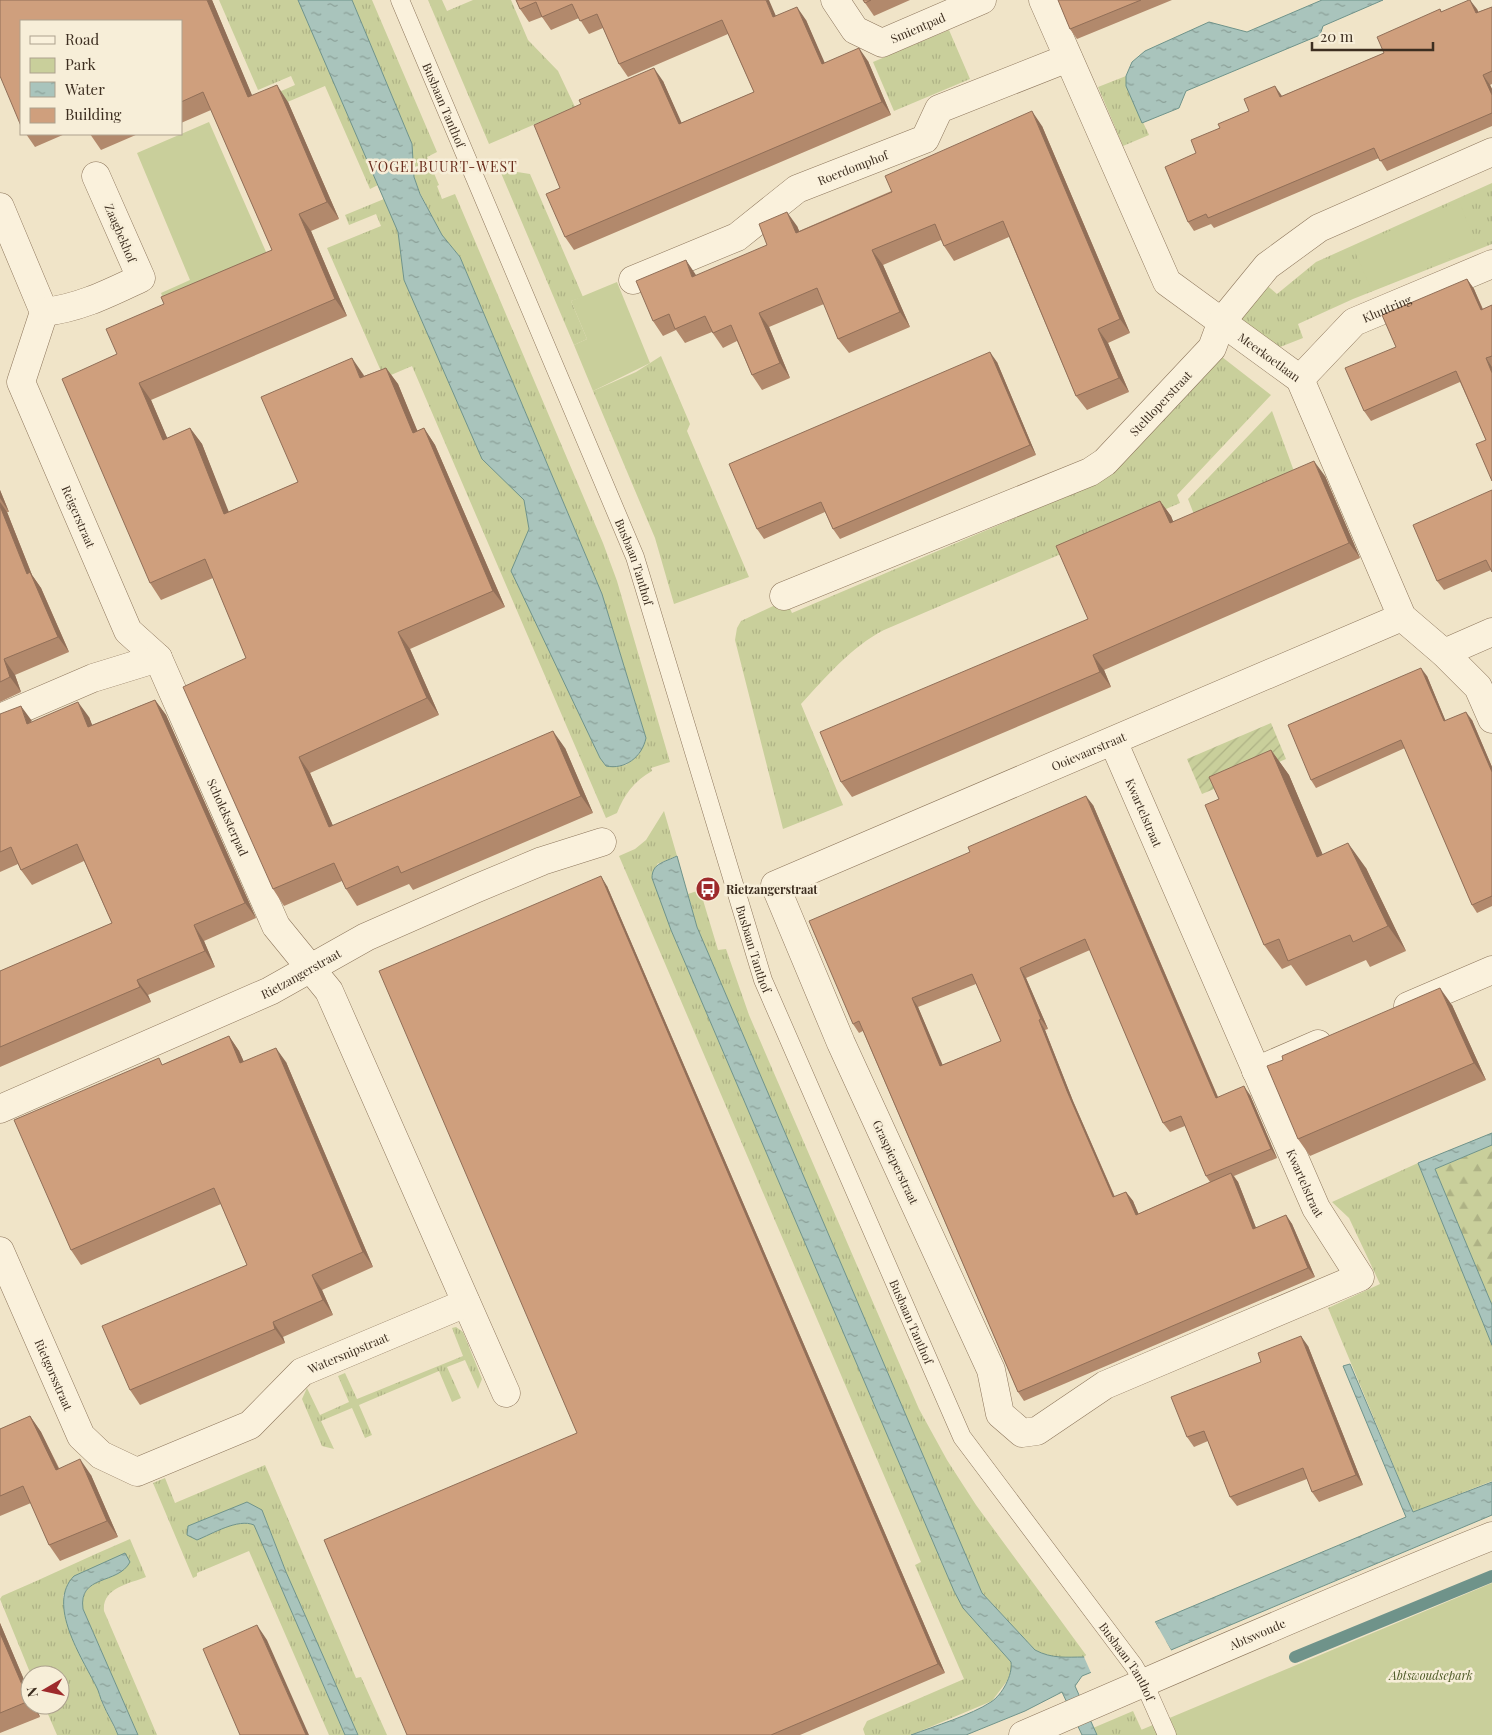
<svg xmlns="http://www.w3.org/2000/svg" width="1492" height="1735" viewBox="0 0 1492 1735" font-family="'Playfair Display',serif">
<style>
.grass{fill:url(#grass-tufts)}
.forest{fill:url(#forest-firs)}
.park{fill:#c9cf9b}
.garden{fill:url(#garden-furrows)}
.water{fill:url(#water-ripples);stroke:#6f938a}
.pier{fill:#f0e4c8}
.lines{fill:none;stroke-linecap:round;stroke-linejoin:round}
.stream{stroke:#6f938a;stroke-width:12}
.lane-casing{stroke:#8d765c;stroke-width:19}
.street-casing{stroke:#8d765c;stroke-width:29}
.lane{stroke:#faf1dc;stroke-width:18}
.street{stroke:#faf1dc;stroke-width:28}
.wall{fill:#b2896c;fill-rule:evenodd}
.shaded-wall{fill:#916f58}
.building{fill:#cf9f7d;stroke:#916f58;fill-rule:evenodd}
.labels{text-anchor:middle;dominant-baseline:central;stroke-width:5;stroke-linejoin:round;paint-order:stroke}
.street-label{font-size:12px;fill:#3d2e20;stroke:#f7eed8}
.poi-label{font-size:12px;font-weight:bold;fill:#3d2e20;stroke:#f7eed8;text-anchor:start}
.park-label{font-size:12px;font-style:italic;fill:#4d5a26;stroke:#f7eed8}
.neighbourhood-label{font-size:14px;letter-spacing:1px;fill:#6b2e1e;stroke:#f7eed8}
</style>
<defs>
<pattern id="grass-tufts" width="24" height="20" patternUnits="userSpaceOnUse" patternTransform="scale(1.25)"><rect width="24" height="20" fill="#c9cf9b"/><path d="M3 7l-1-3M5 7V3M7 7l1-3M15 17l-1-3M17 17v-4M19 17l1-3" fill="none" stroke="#aeb285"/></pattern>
<pattern id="forest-firs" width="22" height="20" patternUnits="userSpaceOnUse" patternTransform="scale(1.25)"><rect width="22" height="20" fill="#c9cf9b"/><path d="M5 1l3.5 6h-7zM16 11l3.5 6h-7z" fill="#aeb285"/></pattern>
<pattern id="garden-furrows" width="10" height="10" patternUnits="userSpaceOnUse" patternTransform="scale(1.25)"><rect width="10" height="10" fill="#c9cf9b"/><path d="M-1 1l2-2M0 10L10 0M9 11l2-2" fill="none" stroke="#aeb285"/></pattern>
<pattern id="water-ripples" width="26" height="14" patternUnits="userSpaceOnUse" patternTransform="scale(1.25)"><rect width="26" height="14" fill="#a9c4bc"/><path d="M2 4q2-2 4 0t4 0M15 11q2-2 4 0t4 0" fill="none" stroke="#8ba098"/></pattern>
</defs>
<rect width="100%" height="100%" fill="#f0e4c8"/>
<!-- grass -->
<path class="grass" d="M219,0H298L378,185L370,189L325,86L224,129L219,118L295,85L291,76L258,90Z
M352,0H372L437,152L427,157L439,185L437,186L442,199L455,194L603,543L617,581L670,762L651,768L652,771C634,781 624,795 617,813L606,818L412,366L384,378L327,248L381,226L376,214L349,225L345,215L384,199L398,232L404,280L482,459L524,499L529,529L512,571L600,758L606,766L626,765L639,754L646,738L602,594L460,257L442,235L420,193L414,177L412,144Z
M428,0H442L447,11L473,0H511L528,40L558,71L575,107L489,144Z
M949,30L970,79L894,111L873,62Z
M1126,76V86L1149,135L1123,146L1098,87Z
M511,171L530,174L583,297L571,301L587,339L574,345L501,173Z
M1492,183V244L1353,299L1298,324L1303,338L1275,349L1243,327L1240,311L1264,283L1277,294L1316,262Z
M661,356L690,424L687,431L749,577L674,604L655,538L593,391L636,372Z
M1222,357L1271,395L1177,495L1180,503L884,630C851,647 826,677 801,704L843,805L783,829L735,640L737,628L741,621L786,600L792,613L1090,486Z
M1272,411L1299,485L1197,522L1188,499Z
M664,811L677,856L657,864L671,930L954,1591L963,1608L1011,1662L1012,1669L1007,1681L992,1701L911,1735H865L863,1729L867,1721L964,1679L915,1565L921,1562L619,856L635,849L646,840Z
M700,890L718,950L726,949L749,1015L919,1409L947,1460L976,1505L1086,1655L1084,1657C1066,1657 1052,1659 1035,1650L982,1593L697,927L688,894Z
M1418,1163L1492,1345V1481L1413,1512L1328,1308L1380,1284L1349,1218L1332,1202Z
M456,1327L463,1332L482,1379L478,1389L465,1360L447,1367L461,1398L452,1402L439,1371L359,1405L372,1435L365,1438L352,1408L321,1421L334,1449L322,1446L302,1399L307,1388L320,1415L349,1402L338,1376L345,1373L357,1399L463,1356L452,1328Z
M265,1465L356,1678L361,1677L387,1735H358L286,1572L262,1510L197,1540C213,1534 237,1518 254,1525L345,1735H329L249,1551L197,1573V1576L193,1578L153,1483L165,1478L175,1503Z
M130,1539L146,1577C128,1584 102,1588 104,1611L157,1735H138L83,1609C79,1584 104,1579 123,1571L63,1595L68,1623L76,1648L98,1688L102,1703L118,1735H57L44,1705H60V1675H31L0,1599L2,1596C45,1578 87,1557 130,1539Z
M1133,1711L1144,1735H1097L1093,1728Z"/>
<!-- forest -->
<path class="forest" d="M1492,1145V1305L1435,1169Z"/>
<!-- park -->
<path class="park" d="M209,122L270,261L166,306L161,293L190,280L137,153Z
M1459,201L1477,247L1372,291L1353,247Z
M617,282L650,363L593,391L574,345L587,339L571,301Z
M1492,1583V1735H1129Z"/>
<!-- garden -->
<path class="garden" d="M1271,723L1286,759L1202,794L1187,759Z"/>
<!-- water -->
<path class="water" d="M298,0H352L412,144L414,177L420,194L442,235L460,257L602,594L646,738C642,757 625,770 606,766L600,758L511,571L529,529L524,500L482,459L404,280L398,232Z
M1322,0H1383L1323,26L1320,35L1186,91L1179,108L1142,123L1126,86V76L1132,62L1145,51L1209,22L1247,32Z
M677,856L697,927L982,1593L1035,1650C1052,1659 1066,1657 1084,1657L1086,1659L1159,1629L1155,1622L1406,1517L1343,1366L1350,1364L1413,1512L1492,1482V1515L1171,1650L1166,1642L1082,1676L1075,1686L1097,1735H1082L1062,1692L1025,1711L966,1735H911C935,1726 971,1715 991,1702C1002,1695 1013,1675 1011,1662L963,1608L954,1591L671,930L652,878C652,863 665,862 677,856Z
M1492,1133V1145L1435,1169L1492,1305V1345L1418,1163Z
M247,1502L262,1510L286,1572L358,1735H345L254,1525C238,1518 212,1534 197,1540L187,1535L188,1526Z
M125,1553L130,1562C118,1585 78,1574 83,1609L138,1735H118C114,1724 107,1714 103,1704C100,1698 99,1691 96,1686C82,1658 46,1604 74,1576Z"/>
<!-- pier -->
<path class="pier" d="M1155,1622L1171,1650L1169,1651L1165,1645L1092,1675L1084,1657L1156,1628L1153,1623Z"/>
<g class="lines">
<!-- stream -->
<path class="stream" d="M1295,1657L1492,1576"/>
<defs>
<g id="lane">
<path id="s1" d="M400,0L635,557L763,980L962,1437L1134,1666L1144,1683L1167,1735"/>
</g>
<g id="street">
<path id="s2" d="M835,0L855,30L882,43L982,0"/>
<path id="s3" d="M1043,0L1167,282L1300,379L1402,617L1444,653L1478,687L1492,719"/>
<path id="s4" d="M0,207L44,312L21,382L128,631L158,658L93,678L0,718"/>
<path id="s5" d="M633,280L737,237L797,189L925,139L939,109L1068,58"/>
<path d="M44,312C80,308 109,293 141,278L96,176"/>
<path id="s6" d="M1300,379L1354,322L1492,264"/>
<path id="s7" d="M784,596L1090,472L1105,462L1212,348L1222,321L1267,266L1319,228L1492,152"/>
<path d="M1444,653L1492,632"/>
<path id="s8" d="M158,658L276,926L329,991L506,1393"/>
<path id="s9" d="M1113,741L1316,1208L1360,1277L1105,1385L1037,1431L1022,1433L1000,1414L991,1370L841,1043L775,885L1402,617"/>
<path d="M1408,1006L1492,970"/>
<path d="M1256,1071L1318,1044"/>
<path id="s10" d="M0,1109L270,991L366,937L475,889L542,861L602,842"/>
<path id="s11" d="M0,1251L81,1436L101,1455L137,1472L250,1425L302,1372L466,1303"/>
<path id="s12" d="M1023,1735C1179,1668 1334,1599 1492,1536"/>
</g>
</defs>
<!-- lane casing -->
<use href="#lane" class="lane-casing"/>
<!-- street casing -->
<use href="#street" class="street-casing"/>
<!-- lane -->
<use href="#lane" class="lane"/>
<!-- street -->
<use href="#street" class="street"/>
</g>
<!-- wall -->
<path class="wall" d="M0,0H212L252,96L288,102L339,219L311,231L347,316L151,400L167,438L190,428L202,444L228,512L298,482L363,374L364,376L386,368L398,384L417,431L424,428L435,445L505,607L410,649L439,715L310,773L333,826L565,748L593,813L413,890L409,884L357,906L346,889L342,881L284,906L273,889L246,658L213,578L161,600L150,583L117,354L164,304L272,250L211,110L181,123V21Z
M516,0L776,16L806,20L824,63L868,61L891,115L574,250L565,237L560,188L663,81L681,123L754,92L728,34L628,77L619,64L603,28L589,34L579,18L551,30L542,17L529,22L520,9Z
M863,0H910L874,16Z
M1058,0H1172L1077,39L1070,29Z
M1492,7V84L1490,85L1492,89V126L1387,171L1379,158L1214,228L1211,224L1194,231L1188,222L1196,153L1220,128L1282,96L1384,53L1440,9L1442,12L1477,9L1478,12Z
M1042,126L1130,333L1108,343L1129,392L1087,410L1076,396L1009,237L954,261L944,246L941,240L883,265L910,327L849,353L838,339L824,304L769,327L790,378L762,390L752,375L737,341L723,348L712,332L685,343L676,330L663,336L653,321L797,226L799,231Z
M26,134H65L35,147Z
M90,134H138L101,150Z
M1467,279L1474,289L1483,309L1492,305V481L1486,440L1460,382L1371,421L1364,411L1396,347Z
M997,362L1036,455L840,539L833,529L825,512L764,539L757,529Z
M1325,476L1360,558L1104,670L1111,687L852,797L841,782L1088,619L1160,501L1171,516L1173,522Z
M0,490L9,512H7L32,575L41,588L69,652L15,675L21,692L0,702Z
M1492,490L1491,570L1444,590L1437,581Z
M1427,676L1445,720H1472L1492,767V906L1477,913L1472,905L1405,748L1316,788L1311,780Z
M155,700L166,715L256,918L204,941L215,967L148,995L151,1002L0,1067V971L112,923L84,861L32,885L21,870L18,864L0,872V714L32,722L89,717L92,725Z
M1271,750L1289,775L1322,854L1366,868L1406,951L1370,967L1366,960L1306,986L1291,965L1282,969L1264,945L1219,799Z
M1093,805L1218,1097L1250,1095L1277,1158L1234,1176L1238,1182L1256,1228L1286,1215L1292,1224L1315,1277L1024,1401L1018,1392L863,1031L859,1033L853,1024ZM1090,950L1163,1123L1170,1132L1185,1126L1206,1176L1210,1182L1138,1214L1133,1201L1126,1192L1115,1197L1073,1101L1045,1030L1048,1029L1026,978ZM976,984L1001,1041L942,1065L918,1007Z
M607,886L945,1673L800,1735H407L577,1433Z
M1452,1005L1486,1080L1310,1156L1298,1139Z
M229,1036L239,1051L244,1062H286L373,1267L322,1290L333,1315L283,1337L285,1343L140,1405L130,1390L247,1265L221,1204L81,1265L71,1250L164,1064Z
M1308,1346L1363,1485L1319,1502L1312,1492L1307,1479L1237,1506L1230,1497L1208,1441L1194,1447L1187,1437Z
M30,1416L41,1432L59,1468L91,1475L118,1537L60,1561L49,1545L31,1503L0,1516V1429Z
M0,1623L30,1694V1705H35L40,1717L0,1733Z"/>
<!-- shaded-wall -->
<path class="shaded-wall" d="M207,0H212L260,114L248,97Z
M766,0H769L782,30L773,17Z
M1470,0L1477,9L1483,23L1476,13Z
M797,7L806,20L831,77L822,64Z
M859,48L868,61L891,115L882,102Z
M654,68L663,81L688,137L679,124Z
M1483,75L1490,85L1492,89V95Z
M277,85L288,102L339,219L327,202Z
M1275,86L1282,96L1287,107L1280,97Z
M1032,111L1042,126L1130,333L1120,319Z
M787,212L797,226L806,247L796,233Z
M299,214L311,231L347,316L335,299Z
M872,250L883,265L910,327L900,312Z
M686,260L696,275L703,292L692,277Z
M1467,279L1474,289L1487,320L1481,310Z
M759,313L769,327L790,378L780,363Z
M1098,329L1108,343L1129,392L1119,378Z
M990,352L997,362L1036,455L1030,445Z
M352,358L363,374L372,395L360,378Z
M1486,358L1492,367V373Z
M386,368L398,384L425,449L413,433Z
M139,383L151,400L175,456L163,440Z
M190,428L202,444L236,530L224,514Z
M424,428L435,445L505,607L493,591Z
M1314,461L1325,476L1360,558L1349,543Z
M0,490L9,512L0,498Z
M1160,501L1171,516L1180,538L1170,523Z
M0,502L7,512L32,575L41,588L69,652L58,637L27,574L0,506Z
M398,632L410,649L439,715L427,698Z
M1093,655L1104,670L1111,687L1100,672Z
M4,659L15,675L21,692L10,677Z
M1421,668L1427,676L1449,729L1444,721Z
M155,700L166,715L256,918L245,903Z
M78,702L89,717L99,742L88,727Z
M21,706L32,721L27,724Z
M1466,712L1472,720L1492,767V772Z
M553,731L565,748L593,813L581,796Z
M1271,750L1289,775L1334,881L1317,857Z
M299,757L310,773L341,844L329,827Z
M1086,796L1093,805L1222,1107L1216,1098Z
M1348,843L1366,868L1406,951L1388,926Z
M601,876L607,886L945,1673L938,1664Z
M194,925L204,941L215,967L205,951Z
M1020,968L1026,978L1048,1029L1041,1019Z
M137,980L148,995L151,1002L140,987Z
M1440,988L1452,1005L1486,1080L1474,1063Z
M912,998L918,1007L947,1075L940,1066Z
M1039,1020L1045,1030L1073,1101L1119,1207L1113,1197L1067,1091Z
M229,1036L239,1051L251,1078L240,1063Z
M276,1048L286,1062L373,1267L363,1252Z
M1244,1086L1250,1095L1277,1158L1271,1149Z
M1231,1173L1238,1182L1260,1238L1253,1229Z
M1126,1192L1133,1201L1143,1224L1136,1215Z
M1286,1215L1292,1224L1315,1277L1308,1268Z
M312,1275L322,1290L333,1315L323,1300Z
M273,1322L283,1337L285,1343L275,1329Z
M1301,1336L1308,1346L1363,1485L1356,1475Z
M30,1416L41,1432L67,1486L56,1470Z
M80,1459L91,1475L118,1537L107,1521Z
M0,1623L30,1694V1703L0,1633Z
M257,1625L267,1640L309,1735H306Z
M31,1705H35L40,1717Z"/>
<!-- building -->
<path class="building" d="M0,0H207L248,97L277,85L327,202L299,214L335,299L139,383L163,440L190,428L224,514L298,482L261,397L352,358L360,378L386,368L413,433L424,428L493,591L398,632L427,698L299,757L329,827L553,731L581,796L401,873L398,866L346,889L334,863L273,889L183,687L246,658L205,559L150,583L62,379L117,354L106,329L164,304L161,297L272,250L203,92L181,102V21H21V126L0,76Z
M516,0H766L773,17L797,7L822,64L859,48L882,102L565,237L546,194L560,188L534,125L581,104L579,100L654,68L679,124L754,92L722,20L619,64L597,14L580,21L572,4L542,17L536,2L520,9Z
M863,0H871L865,3Z
M1058,0H1141L1070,29Z
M1469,0H1470L1476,13L1492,7V71L1483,75L1492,95V113L1380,161L1374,148L1208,218L1206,214L1188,222L1165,167L1196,153L1191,140L1220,128L1218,124L1249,111L1244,99L1275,86L1280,97L1384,53L1377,37L1440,9L1441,12Z
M1032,111L1120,319L1098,329L1119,378L1076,396L1003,221L944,246L935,224L872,250L900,312L838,339L817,288L759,313L780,363L752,375L731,325L713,333L705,316L675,329L669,314L653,321L636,281L686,260L692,277L767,245L759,224L787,212L796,233L892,192L885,176Z
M1467,279L1481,310L1492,305V356L1486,358L1492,373V481L1476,444L1486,440L1456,371L1364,411L1345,368L1396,347L1382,315Z
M990,352L1030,445L833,529L821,502L757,529L729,464Z
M1314,461L1349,543L1093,655L1100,672L841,782L820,732L1088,619L1056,546L1160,501L1170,523Z
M1492,490V572L1486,560L1437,581L1413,525Z
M0,506L27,574L30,572L58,637L4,659L10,677L0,682Z
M1421,668L1444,721L1466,712L1492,772V896L1472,905L1401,740L1311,780L1288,725Z
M155,700L245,903L194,925L205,951L137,980L140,987L0,1047V971L112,923L77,844L21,870L11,847L0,852V714L21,706L27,724L78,702L88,727Z
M1271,750L1317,857L1348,843L1388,926L1353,942L1350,935L1288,961L1279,939L1264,945L1205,805L1219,799L1209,777Z
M1086,796L1216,1098L1244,1086L1271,1149L1206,1176L1181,1116L1163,1123L1085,939L1020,968L1041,1019L1039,1020L1067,1091L1113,1197L1126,1192L1136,1215L1231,1173L1253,1229L1286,1215L1308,1268L1018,1392L859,1021L853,1024L809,921L970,852L968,847ZM972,974L1001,1041L940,1066L912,998Z
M601,876L938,1664L771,1735H407L324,1540L577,1433L379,971Z
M1440,988L1474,1063L1298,1139L1267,1066L1283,1060L1282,1056Z
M229,1036L240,1063L276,1048L363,1252L312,1275L323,1300L273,1322L275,1329L130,1390L102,1326L247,1265L214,1188L71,1250L14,1120L159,1058L162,1065Z
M1301,1336L1356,1475L1312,1492L1303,1468L1230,1497L1204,1431L1187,1437L1171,1397L1261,1362L1258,1353Z
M30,1416L56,1470L80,1459L107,1521L49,1545L23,1486L0,1496V1429Z
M257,1625L306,1735H240L203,1649Z
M0,1633L29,1701L0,1713Z"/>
<!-- icons -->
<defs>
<symbol id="bus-disc" viewBox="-11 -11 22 22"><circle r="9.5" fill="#9e2a2b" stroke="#f7eed8"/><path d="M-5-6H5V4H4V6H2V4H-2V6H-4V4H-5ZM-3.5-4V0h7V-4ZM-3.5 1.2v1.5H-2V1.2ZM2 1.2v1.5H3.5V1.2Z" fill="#fff"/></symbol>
</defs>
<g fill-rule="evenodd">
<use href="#bus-disc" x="694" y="875" width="28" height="28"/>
</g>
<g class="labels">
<!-- street labels -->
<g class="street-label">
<text stroke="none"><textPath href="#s2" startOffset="105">Smientpad</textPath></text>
<text stroke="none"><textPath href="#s1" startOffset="114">Busbaan Tanthof</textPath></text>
<text stroke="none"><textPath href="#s5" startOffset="249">Roerdomphof</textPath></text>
<text transform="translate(121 233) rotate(67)">Zaagbekhof</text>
<text stroke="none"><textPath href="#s6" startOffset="114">Kluutring</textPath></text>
<text stroke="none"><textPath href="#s3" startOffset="435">Meerkoetlaan</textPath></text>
<text stroke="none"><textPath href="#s7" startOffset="429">Steltloperstraat</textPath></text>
<text stroke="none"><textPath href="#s4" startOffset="334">Reigerstraat</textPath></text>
<text stroke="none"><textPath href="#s1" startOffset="609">Busbaan Tanthof</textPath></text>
<text stroke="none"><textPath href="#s9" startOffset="1911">Ooievaarstraat</textPath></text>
<text stroke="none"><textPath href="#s9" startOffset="78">Kwartelstraat</textPath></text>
<text stroke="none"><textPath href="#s8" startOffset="174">Scholeksterpad</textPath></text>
<text stroke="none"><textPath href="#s1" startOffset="1014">Busbaan Tanthof</textPath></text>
<text stroke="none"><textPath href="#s10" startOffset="330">Rietzangerstraat</textPath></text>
<text transform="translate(896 1162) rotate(65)">Graspieperstraat</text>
<text stroke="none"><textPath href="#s9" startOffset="482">Kwartelstraat</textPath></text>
<text stroke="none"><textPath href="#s1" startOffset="1419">Busbaan Tanthof</textPath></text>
<text stroke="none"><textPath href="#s11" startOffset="516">Watersnipstraat</textPath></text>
<text stroke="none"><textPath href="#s11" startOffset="135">Rietgorsstraat</textPath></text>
<text stroke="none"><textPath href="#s12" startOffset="255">Abtswoude</textPath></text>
<text stroke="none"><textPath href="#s1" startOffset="1824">Busbaan Tanthof</textPath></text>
</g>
<!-- poi labels -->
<g class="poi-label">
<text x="726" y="889">Rietzangerstraat</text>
</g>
<!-- park labels -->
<g class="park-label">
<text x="1431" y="1675">Abtswoudsepark</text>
</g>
<!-- neighbourhood labels -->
<g class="neighbourhood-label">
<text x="443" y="166">VOGELBUURT-WEST</text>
</g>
</g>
<!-- legend -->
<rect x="20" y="20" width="162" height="115" fill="#f7eed8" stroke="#ada18e"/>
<rect x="30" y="36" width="25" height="8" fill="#faf1dc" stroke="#ada18e"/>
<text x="65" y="45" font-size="15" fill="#3d2e20">Road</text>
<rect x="30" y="58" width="25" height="15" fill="#c9cf9b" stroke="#ada18e"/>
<text x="65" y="70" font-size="15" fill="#3d2e20">Park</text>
<rect x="30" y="82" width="25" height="15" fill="url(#water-ripples)" stroke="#ada18e"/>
<text x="65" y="95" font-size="15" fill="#3d2e20">Water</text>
<rect x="30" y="108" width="25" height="15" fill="#cf9f7d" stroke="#ada18e"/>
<text x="65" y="120" font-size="15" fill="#3d2e20">Building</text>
<!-- north arrow -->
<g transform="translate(45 1690) rotate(261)"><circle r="24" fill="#f7eed8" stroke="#ada18e"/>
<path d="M0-4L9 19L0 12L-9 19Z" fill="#9e2a2b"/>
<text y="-8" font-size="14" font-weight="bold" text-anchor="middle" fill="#3d2e20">N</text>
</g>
<!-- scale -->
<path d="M1312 42v8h121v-8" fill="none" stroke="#3d2e20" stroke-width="2.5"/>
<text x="1320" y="42" font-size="15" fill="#3d2e20" stroke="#f7eed8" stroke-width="4" paint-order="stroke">20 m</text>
</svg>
